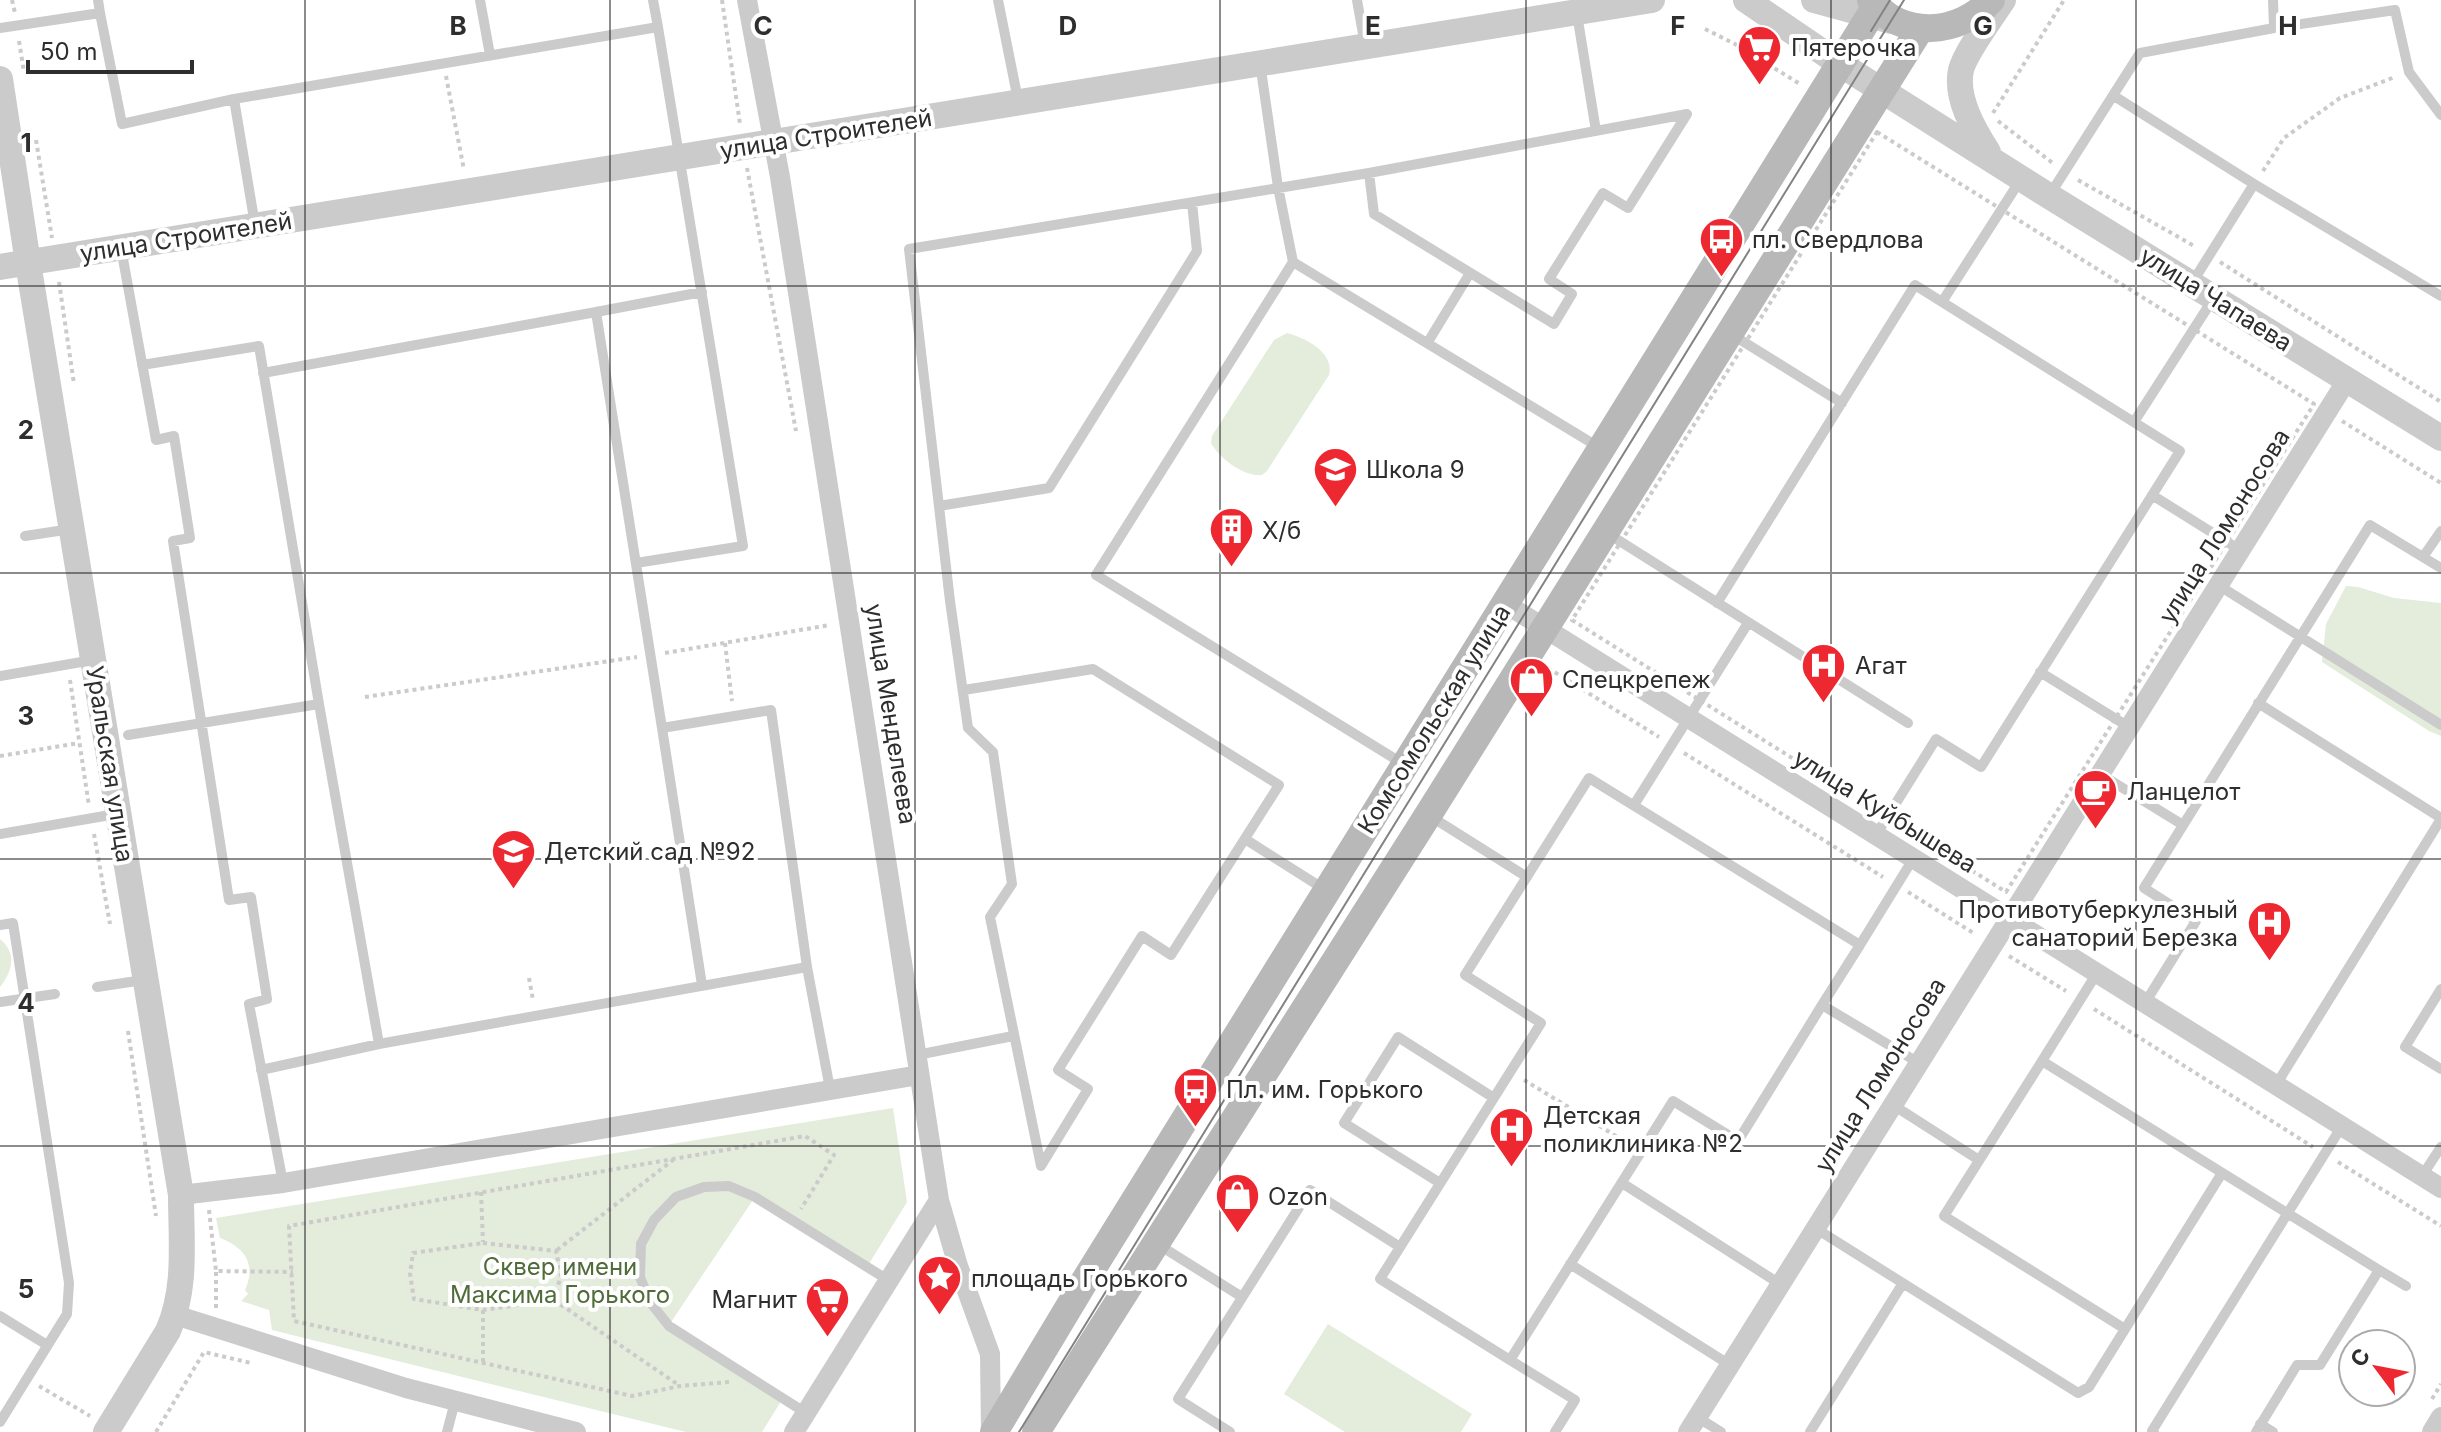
<svg xmlns="http://www.w3.org/2000/svg" width="2441" height="1432" viewBox="0 0 2441 1432" font-family="Inter,sans-serif">
<style>
.green{fill:#e4ecdb}
.lines{fill:none;stroke-linecap:round;stroke-linejoin:round}
.path{stroke:#cbcbcb;stroke-width:4;stroke-dasharray:4 4;stroke-linecap:butt}
.service{stroke:#cbcbcb;stroke-width:10}
.minor{stroke:#cbcbcb;stroke-width:20}
.tertiary{stroke:#cbcbcb;stroke-width:26}
.secondary{stroke:#b8b8b8;stroke-width:28}
.tram{stroke:#838383;stroke-width:2}
.grid{fill:none;stroke:#2e2e2e;stroke-width:2;stroke-opacity:0.55}
.labels{text-anchor:middle;dominant-baseline:central;stroke-width:8;stroke-linejoin:round;paint-order:stroke}
.poi-label{font-size:24px;fill:#2e2e2e;stroke:#fff;text-anchor:start}
.street-label{font-size:24px;fill:#2e2e2e;stroke:#fff}
.park-label{font-size:24px;fill:#506c39;stroke:#fff}
.grid-label{font-size:26px;text-anchor:middle;font-weight:bold;fill:#2e2e2e;stroke:#fff;stroke-width:8;stroke-linejoin:round;paint-order:stroke}
</style>
<rect width="100%" height="100%" fill="#fff"/>
<!-- green -->
<path class="green" d="M1287,333C1306,338 1335,353 1329,375L1267,471L1262,475C1244,477 1219,458 1211,443L1212,436L1274,340Z
M2346,586L2358,587L2394,598L2441,603V736L2429,731L2322,662L2326,624Z
M0,939C17,953 13,971 0,987Z
M893,1108L907,1202L867,1267L755,1197L669,1325L783,1398L762,1432H686L272,1330L269,1310L241,1301L248,1294L245,1290C257,1264 244,1247 220,1238L216,1218Z
M1328,1324L1472,1414L1461,1432H1345L1284,1394Z"/>
<g class="lines">
<!-- path -->
<path class="path" d="M12,0L15,13
M722,0L740,124
M1705,29L1735,44L1800,84
M19,41L24,72
M446,76L464,170
M1993,113L2064,0
M1998,121L2054,164
M1877,132L2314,404L2006,892L1572,620Z
M36,140L52,238
M747,168L796,431
M2263,171L2284,138L2340,98L2395,77
M2078,180L2196,247
M2220,262L2441,402
M59,282L74,384
M2342,421L2441,483
M725,643L732,701
M665,653L830,625
M1548,668L1659,737
M70,680L89,806
M365,697L637,657
M1684,753L1883,877
M0,756L79,743
M94,834L110,924
M1908,892L1975,934
M2009,956L2066,991
M529,978L533,1000
M2094,1009L2313,1147
M128,1031L156,1216
M1524,1080L1629,1144
M2338,1162L2441,1226
M481,1192L483,1242
M209,1210L216,1271L293,1272
M483,1243L556,1251L561,1275L554,1300L483,1310L414,1299L410,1274L413,1253Z
M557,1250L673,1160
M561,1275L626,1277
M554,1300L680,1386
M216,1308V1271
M483,1362V1310
M729,1382L680,1386L632,1396L294,1321L289,1226L805,1136L834,1155L801,1209
M39,1386L90,1416
M2432,1399L2441,1384
M156,1432L204,1352L251,1363"/>
<!-- service -->
<path class="service" d="M98,0L100,13
M480,0L490,55
M998,0L1018,100
M1357,0L1365,45
M2273,0L2274,28
M1577,14L1596,131
M0,28L100,13L122,124L234,99L255,225
M1260,63L1278,187L1293,262
M2114,96L2254,184
M234,99L658,27L653,0
M2049,196L2140,53L2274,28L2395,10L2409,72L2441,115
M121,248L156,440L174,436L190,538L173,541L229,900L251,897L267,999L249,1004L283,1183
M2192,283L2254,184L2441,296
M1942,302L2021,179
M596,312L702,292
M1731,334L1842,403
M1428,342L1470,273
M142,365L259,346L319,704
M263,373L596,312L662,728L771,710L807,967L830,1089
M2134,422L2213,299
M2152,495L2240,550
M939,506L1049,488L1197,251L1192,203
M1607,533L1908,723
M25,536L71,529
M2423,557L2441,531
M636,563L743,546L658,27
M2218,585L2441,725
M1717,603L1915,285L2180,451L1981,767L1936,739L1876,835
M2040,672L2129,727
M0,676L93,660
M964,690L1093,669L1279,785L1171,955L1142,936L1058,1070L1088,1089L1041,1166L990,917L1012,884L993,752L968,728L950,601L909,249L1369,173L1687,114L1628,208L1603,193L1549,279L1572,294L1554,324L1374,214L1369,173
M2258,703L2441,818
M662,728L702,985
M128,735L319,704L379,1044L261,1070
M1405,765L1096,575L1293,262L1600,448
M2100,774L2183,825
M1634,805L1748,623
M1430,816L1527,877
M0,834L116,814
M1245,839L1324,889
M0,925L13,923L69,1283L67,1314L0,1422
M1860,945L1913,859
M2097,973L2042,1061L2379,1270
M97,987L143,980
M2441,989L2405,1047L2441,1069
M0,1002L55,994
M2145,1003L2196,921L2144,888L2370,525L2441,568
M1822,1005L1860,945L1589,778L1465,975L1541,1023L1380,1279L1510,1360L1673,1101L1738,1141L1822,1005L1919,1063
M379,1044L807,967
M917,1055L1013,1036
M2042,1061L1944,1216L2125,1329
M2276,1085L2441,819
M1893,1105L1979,1160
M2422,1176L2441,1147
M1440,1183L1344,1123L1398,1037L1494,1098
M1622,1183L1780,1284
M1815,1228L2078,1393L2089,1387L2222,1173
M1159,1245L1242,1297
M1570,1264L1730,1365
M0,1316L47,1345
M1510,1360L1575,1400L1555,1432
M806,1413L669,1326L650,1302L640,1277L641,1244L654,1220L676,1197L704,1187L729,1186L755,1197L888,1280
M1697,1417L1721,1432
M2260,1424L2273,1432
M447,1432L453,1409
M1230,1432L1178,1399L1310,1190L1400,1247
M1810,1432L1903,1283
M2154,1432L2152,1431L2342,1126
M2256,1432L2297,1365H2320L2379,1270L2406,1286"/>
<!-- minor -->
<path class="minor" d="M747,0L780,177L939,1200L958,1266L990,1354L991,1432
M1506,604L2441,1188
M181,1195L283,1183L919,1075
M175,1315L406,1388L576,1432
M794,1432L939,1200
M1688,1432L2347,380
M2432,1432L2441,1417"/>
<!-- tertiary -->
<path class="tertiary" d="M1746,0L1840,64L2049,196L2441,438
M1814,0L1891,21
M0,79L28,263L181,1195C181,1241 187,1288 168,1331L106,1432
M1988,152C1974,130 1955,98 1961,70C1965,53 1992,17 2003,0
M0,267L1652,0"/>
<!-- secondary -->
<path class="secondary" d="M1871,0C1901,40 1960,35 1991,0
M994,1432L1084,1282L1876,6
M1036,1432L1428,815L1920,29"/>
<!-- tram -->
<path class="tram" d="M1871,31L1890,0
M1019,1432L1904,0"/>
</g>
<!-- grid -->
<path class="grid" d="M305,0V1432M610,0V1432M915,0V1432M1220,0V1432M1526,0V1432M1831,0V1432M2136,0V1432M0,286H2441M0,573H2441M0,859H2441M0,1146H2441"/>
<!-- icons -->
<defs>
<symbol id="supermarket-pin" viewBox="-11 -11 22 30"><path d="M0 17L-7.5 6A9.5 9.5 0 1 1 7.5 6Z" fill="#ee2831" stroke="#fff"/><path d="M-6-5.5h2.5l.6 2H6L4.5 2H-2.5L-4.4-4H-6ZM-1.5 3.2a1.3 1.3 0 1 0 .1 0ZM3 3.2a1.3 1.3 0 1 0 .1 0Z" fill="#fff"/></symbol>
<symbol id="bus-pin" viewBox="-11 -11 22 30"><path d="M0 17L-7.5 6A9.5 9.5 0 1 1 7.5 6Z" fill="#ee2831" stroke="#fff"/><path d="M-5-6H5V4H4V6H2V4H-2V6H-4V4H-5ZM-3.5-4V0h7V-4ZM-3.5 1.2v1.5H-2V1.2ZM2 1.2v1.5H3.5V1.2Z" fill="#fff"/></symbol>
<symbol id="school-pin" viewBox="-11 -11 22 30"><path d="M0 17L-7.5 6A9.5 9.5 0 1 1 7.5 6Z" fill="#ee2831" stroke="#fff"/><path d="M0-5L7-2L0 1L-7-2ZM-4 1L0 2.5L4 1V4Q0 6-4 4Z" fill="#fff"/></symbol>
<symbol id="building-pin" viewBox="-11 -11 22 30"><path d="M0 17L-7.5 6A9.5 9.5 0 1 1 7.5 6Z" fill="#ee2831" stroke="#fff"/><path d="M-4-6H4V6H1V3H-1V6H-4ZM-2.5-4.3h1.7v1.8h-1.7ZM.8-4.3h1.7v1.8H.8ZM-2.5-1h1.7V.8h-1.7ZM.8-1h1.7V.8H.8Z" fill="#fff"/></symbol>
<symbol id="hospital-pin" viewBox="-11 -11 22 30"><path d="M0 17L-7.5 6A9.5 9.5 0 1 1 7.5 6Z" fill="#ee2831" stroke="#fff"/><path d="M-5-5h3v3.5h4V-5h3V5h-3V1.5h-4V5h-3Z" fill="#fff"/></symbol>
<symbol id="shop-pin" viewBox="-11 -11 22 30"><path d="M0 17L-7.5 6A9.5 9.5 0 1 1 7.5 6Z" fill="#ee2831" stroke="#fff"/><path d="M-5-2.5h2.3a2.7 3.5 0 0 1 5.4 0H5L5.5 6h-11ZM-1.5-2.5h3a1.5 2.3 0 0 0-3 0Z" fill="#fff"/></symbol>
<symbol id="cafe-pin" viewBox="-11 -11 22 30"><path d="M0 17L-7.5 6A9.5 9.5 0 1 1 7.5 6Z" fill="#ee2831" stroke="#fff"/><path d="M-5.5-4.5H6V0H3Q3 3.5 0 3.5H-2.5Q-5.5 3.5-5.5 0ZM3-3.2v2h1.7v-2ZM-6 4.5H4V6H-6Z" fill="#fff"/></symbol>
<symbol id="sight-pin" viewBox="-11 -11 22 30"><path d="M0 17L-7.5 6A9.5 9.5 0 1 1 7.5 6Z" fill="#ee2831" stroke="#fff"/><path d="M0-6L1.8-2.2L6-1.7L2.9 1.2L3.7 5.4L0 3.3L-3.7 5.4L-2.9 1.2L-6-1.7L-1.8-2.2Z" fill="#fff"/></symbol>
</defs>
<g fill-rule="evenodd">
<use href="#supermarket-pin" x="1734" y="22" width="51" height="69"/>
<use href="#bus-pin" x="1696" y="214" width="51" height="69"/>
<use href="#school-pin" x="1310" y="444" width="51" height="69"/>
<use href="#building-pin" x="1206" y="504" width="51" height="69"/>
<use href="#hospital-pin" x="1798" y="640" width="51" height="69"/>
<use href="#shop-pin" x="1506" y="654" width="51" height="69"/>
<use href="#cafe-pin" x="2070" y="766" width="51" height="69"/>
<use href="#school-pin" x="488" y="826" width="51" height="69"/>
<use href="#hospital-pin" x="2244" y="898" width="51" height="69"/>
<use href="#bus-pin" x="1170" y="1064" width="51" height="69"/>
<use href="#hospital-pin" x="1486" y="1104" width="51" height="69"/>
<use href="#shop-pin" x="1212" y="1170" width="51" height="69"/>
<use href="#sight-pin" x="914" y="1252" width="51" height="69"/>
<use href="#supermarket-pin" x="802" y="1274" width="51" height="69"/>
</g>
<g class="labels">
<!-- poi labels -->
<g class="poi-label">
<text x="1791" y="47">Пятерочка</text>
<text x="1752" y="239">пл. Свердлова</text>
<text x="1366" y="469">Школа 9</text>
<text x="1262" y="530">Х/б</text>
<text x="1855" y="665">Агат</text>
<text x="1562" y="679">Спецкрепеж</text>
<text x="2127" y="791">Ланцелот</text>
<text x="544" y="851">Детский сад №92</text>
<text x="2238" y="909" text-anchor="end">Противотуберкулезный<tspan x="2238" dy="28">санаторий Березка</tspan></text>
<text x="1226" y="1089">Пл. им. Горького</text>
<text x="1543" y="1115">Детская<tspan x="1543" dy="28">поликлиника №2</tspan></text>
<text x="1268" y="1196">Ozon</text>
<text x="971" y="1278">площадь Горького</text>
<text x="797" y="1299" text-anchor="end">Магнит</text>
</g>
<!-- street labels -->
<g class="street-label">
<text transform="translate(826 134) rotate(-9)">улица Строителей</text>
<text transform="translate(186 237) rotate(-9)">улица Строителей</text>
<text transform="translate(2216 299) rotate(32)">улица Чапаева</text>
<text transform="translate(2224 526) rotate(-58)">улица Ломоносова</text>
<text transform="translate(891 714) rotate(81)">улица Менделеева</text>
<text transform="translate(1434 719) rotate(-58)">Комсомольская улица</text>
<text transform="translate(110 764) rotate(81)">Уральская улица</text>
<text transform="translate(1885 811) rotate(32)">улица Куйбышева</text>
<text transform="translate(1880 1075) rotate(-58)">улица Ломоносова</text>
</g>
<!-- park labels -->
<g class="park-label">
<text x="560" y="1266">Сквер имени<tspan x="560" dy="28">Максима Горького</tspan></text>
</g>
</g>
<g class="grid-label">
<text x="458" y="35">B</text>
<text x="763" y="35">C</text>
<text x="1068" y="35">D</text>
<text x="1373" y="35">E</text>
<text x="1678" y="35">F</text>
<text x="1983" y="35">G</text>
<text x="2288" y="35">H</text>
<text x="26" y="152">1</text>
<text x="26" y="439">2</text>
<text x="26" y="725">3</text>
<text x="26" y="1012">4</text>
<text x="26" y="1298">5</text>
</g>
<!-- north arrow -->
<g transform="translate(2377 1368) rotate(302)"><circle r="38" fill="#ffffff" stroke="#ababab" stroke-width="2"/>
<path d="M0-6L14 30L0 20L-14 30Z" fill="#ee2831"/>
<text y="-12" font-size="22" font-weight="bold" text-anchor="middle" fill="#2e2e2e">С</text>
</g>
<!-- scale -->
<path d="M28 60v12h164v-12" fill="none" stroke="#2e2e2e" stroke-width="4"/>
<text x="40" y="60" font-size="24" fill="#2e2e2e" stroke="#ffffff" stroke-width="6" paint-order="stroke">50 m</text>
</svg>
